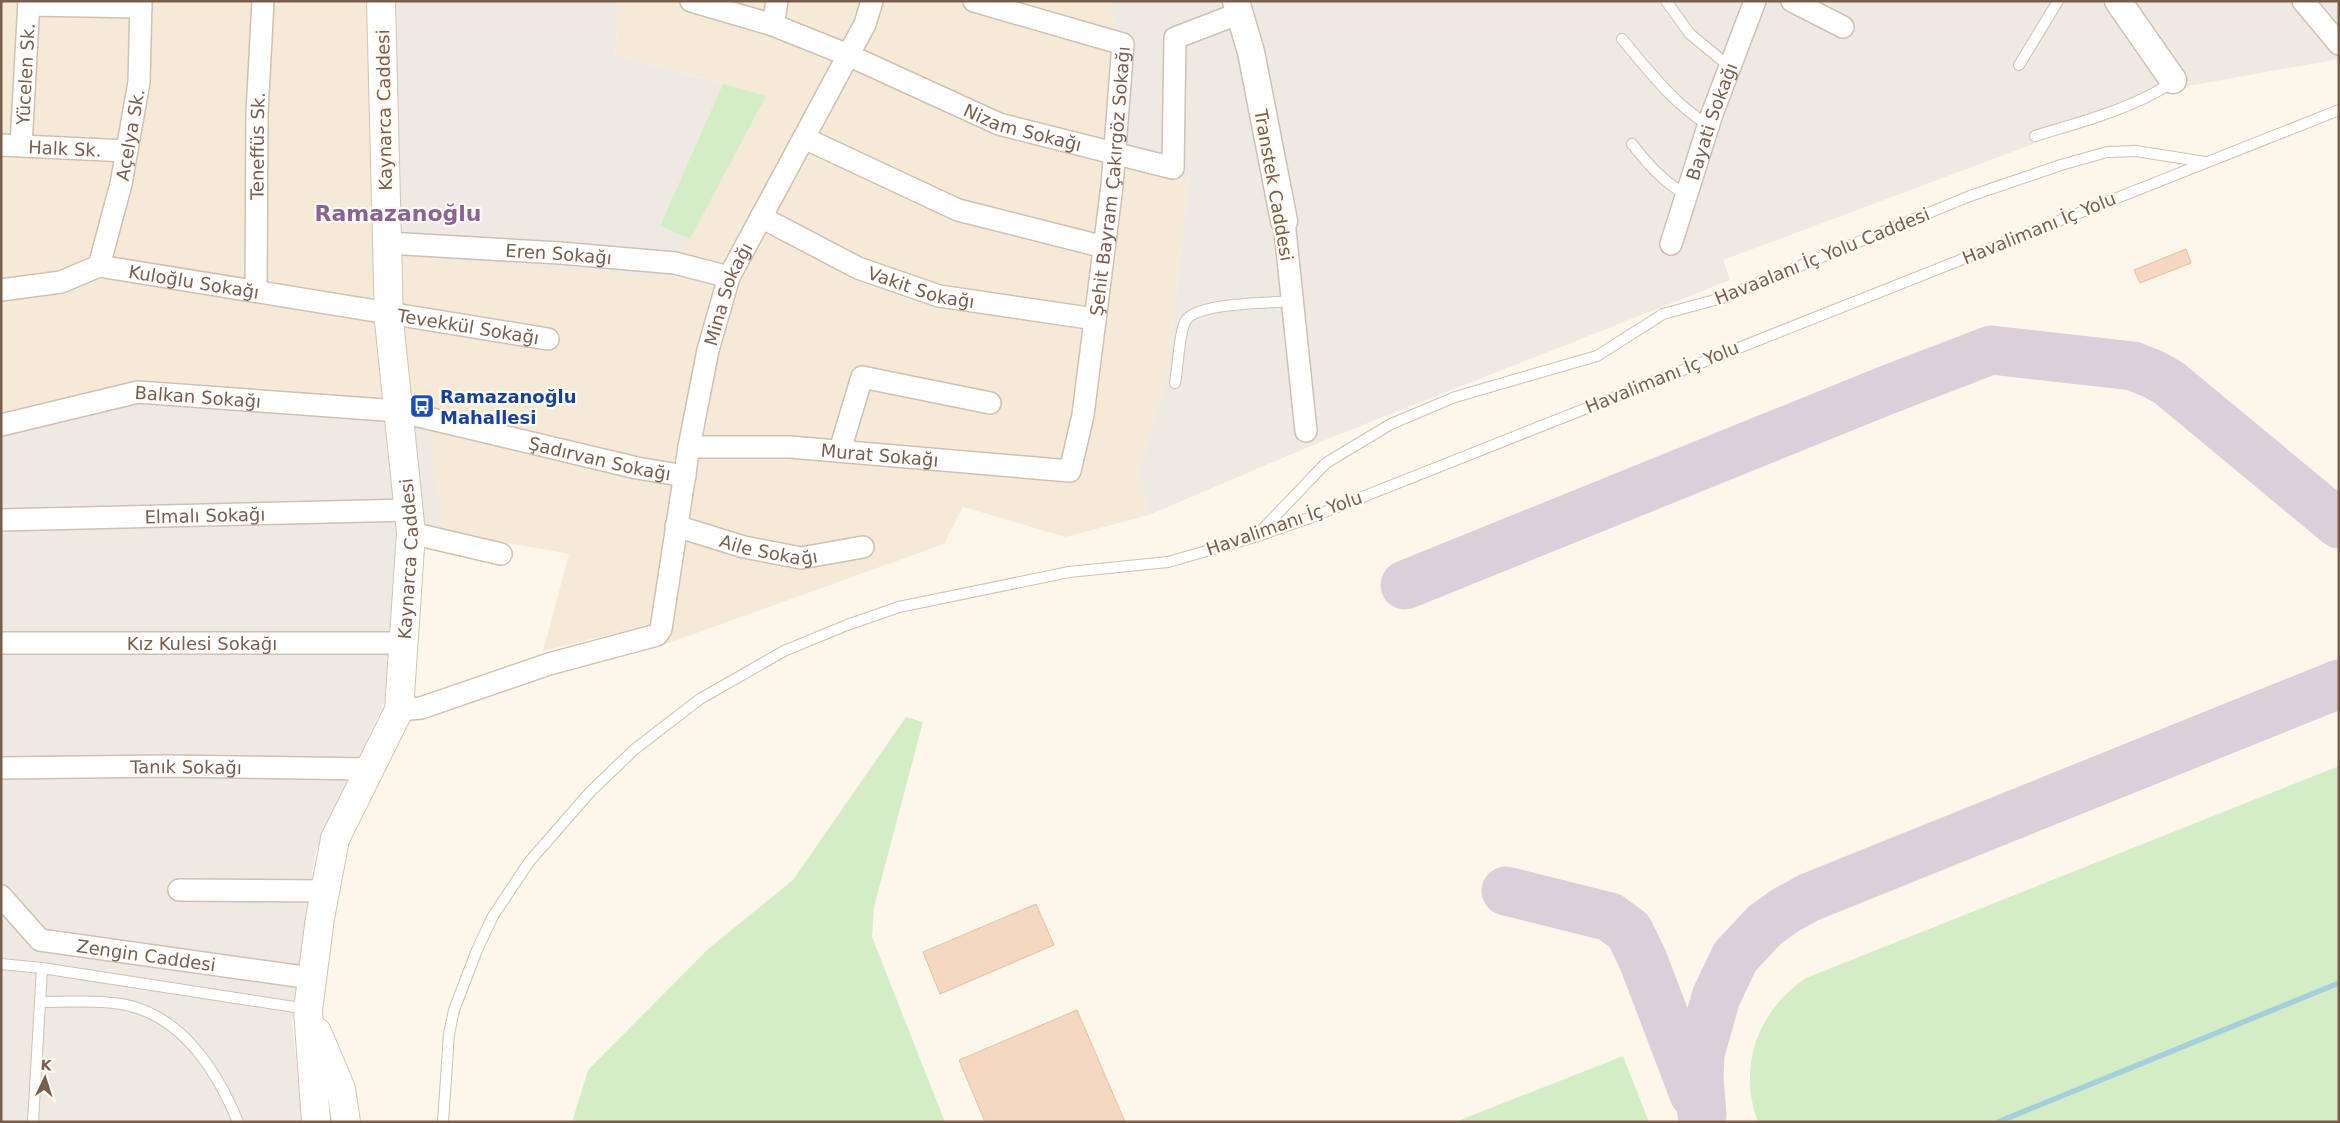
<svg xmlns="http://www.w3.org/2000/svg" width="2340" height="1123" viewBox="0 0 2340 1123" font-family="'DejaVu Sans',sans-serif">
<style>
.residential{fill:#f5ead8}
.industrial{fill:#efe9e3}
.green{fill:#d5edc7}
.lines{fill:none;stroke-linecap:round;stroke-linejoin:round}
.stream{stroke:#a3d0db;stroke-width:5.5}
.taxiway{stroke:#dccfda;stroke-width:49}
.building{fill:#f4d8c1;stroke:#e7bfa1}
.service-casing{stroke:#d1c0af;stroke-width:12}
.minor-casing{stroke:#d1c0af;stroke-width:24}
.tertiary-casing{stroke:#d1c0af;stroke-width:29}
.secondary-casing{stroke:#d7c2ae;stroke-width:30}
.service{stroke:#fff;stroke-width:10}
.minor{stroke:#fff;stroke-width:21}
.tertiary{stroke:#fff;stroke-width:26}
.secondary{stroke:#fff;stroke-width:28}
.labels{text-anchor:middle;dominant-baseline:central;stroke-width:4.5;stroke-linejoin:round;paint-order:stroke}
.street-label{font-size:18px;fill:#7a5e4c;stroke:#fffaf2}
.transit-label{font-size:18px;font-weight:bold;fill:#164399;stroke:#fffaf2;text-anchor:start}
.district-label{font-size:22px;font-weight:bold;fill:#886496;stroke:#fffaf2}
</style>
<rect width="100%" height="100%" fill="#fdf7eb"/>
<!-- residential -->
<path class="residential" d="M1,1H368L723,84L615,55L619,1H1124L1189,177L1167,376L1138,474L1149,515L1066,537L963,507L944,544L666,644L612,634L543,651L569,554L442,531L1,421Z"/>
<!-- industrial -->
<path class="industrial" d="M368,1H619L615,55L766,96L669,277L376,254Z
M1114,1H2339V59L2188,86L1723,260L1730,280L1325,440L1149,515L1138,474L1167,376L1189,177L1119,168Z
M134,388L426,408L442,531L403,529L384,703L315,853L292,1023L303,1122H1V421Z"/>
<!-- green -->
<path class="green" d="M723,84L766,96L690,239L660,226Z
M906,717L923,722L874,907L872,937L945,1122H572L588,1070L708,949L793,880Z
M2339,766V1122H1758C1737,1067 1758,1010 1806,978Z
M1623,1056L1649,1122H1455Z"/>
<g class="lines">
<!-- stream -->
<path class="stream" d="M1998,1122L2339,983"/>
<!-- taxiway -->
<path class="taxiway" d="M1405,585L1887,390L1991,350L2133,366L2153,374L2169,383L2339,524
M1506,891L1610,917L1629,931L1643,960L1694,1094
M1702,1115L1699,1078L1700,1054L1716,997L1735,957L1765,925L1786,910L1810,897L2339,684"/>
</g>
<!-- building -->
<path class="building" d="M2186,249L2191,263L2140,283L2134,270Z
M1036,904L1054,945L940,994L923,952Z
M1077,1010L1125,1122H985L959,1060Z"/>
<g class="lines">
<defs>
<path id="service" d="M1666,1L1690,34L1730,67
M1622,39C1648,70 1674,104 1708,125
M2019,65L2058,1
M2035,136C2077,123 2139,107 2173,81
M1632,144C1648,164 1663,182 1687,195
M1175,383C1178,368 1179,334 1185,322C1194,302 1271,303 1293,301
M1257,535L1326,463L1391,424L1455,397L1597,356L1663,314L1722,298L1970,196L2061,165L2107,152L2136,151L2205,162
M1,964L42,968
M41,1002C67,1002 95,1000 121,1004C181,1014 217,1071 238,1122
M33,1122L42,968L307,1009
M443,1122L449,1034L454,1010L477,950L493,916L529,862L591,791L635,749L700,699L784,651L847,625L899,607L1069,572L1168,562L1255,537L1312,517L2339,110"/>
<g id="minor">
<path id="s1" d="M691,1L773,25L848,55L999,124L1173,168L1175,38L1240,13"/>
<path d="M1792,1L1843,27"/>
<path d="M2303,1L2339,44"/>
<path d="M29,5L141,7"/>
<path d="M773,25L777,1"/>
<path d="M804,138L958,210L1104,247"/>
<path id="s2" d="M1,145L127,151"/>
<path id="s3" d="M21,146L29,1"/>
<path id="s4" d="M761,217L858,268L939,296L1095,319"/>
<path d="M1284,221L1306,431"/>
<path id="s5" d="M387,243L560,253L675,263L729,277"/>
<path id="s6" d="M1671,244L1712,114L1755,1"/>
<path id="s7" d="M99,266L121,184L139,82L141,1"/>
<path id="s8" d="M1,290L61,282L99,266L548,339"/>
<path id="s9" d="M256,290L257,113L263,1"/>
<path id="s10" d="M1,425L138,392L398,411L637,468L685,476"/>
<path id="s11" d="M689,447H790L1070,471L1083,415L1112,186L1123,44L974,1"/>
<path d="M840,450L862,377L990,403"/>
<path id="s12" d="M1,520L409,510"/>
<path id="s13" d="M676,526L744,547L801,558L863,547"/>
<path d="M411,533L501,554"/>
<path id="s14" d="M1,643H404"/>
<path id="s15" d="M399,710L421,708L549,664L657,635L661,629L689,447L708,350L729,277L865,24L872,1"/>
<path id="s16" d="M1,768L165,766L370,769"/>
<path d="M179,890L325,891"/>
<path id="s17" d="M1,896L40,940L311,978"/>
</g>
<path id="tertiary" d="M1236,1L1251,52L1284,221
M2118,1L2173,80"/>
<g id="secondary">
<path d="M317,1032L341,1089L346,1122"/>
<path id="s18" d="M316,1122L308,1010L320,918L335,839L399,710L411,533L389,321L381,1"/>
</g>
</defs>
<!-- service casing -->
<use href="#service" class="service-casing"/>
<!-- minor casing -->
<use href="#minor" class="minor-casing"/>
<!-- tertiary casing -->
<use href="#tertiary" class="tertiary-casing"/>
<!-- secondary casing -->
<use href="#secondary" class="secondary-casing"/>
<!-- service -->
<use href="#service" class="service"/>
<!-- minor -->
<use href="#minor" class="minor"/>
<!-- tertiary -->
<use href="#tertiary" class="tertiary"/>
<!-- secondary -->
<use href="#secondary" class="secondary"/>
</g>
<!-- icons -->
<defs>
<symbol id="bus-square" viewBox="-11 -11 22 22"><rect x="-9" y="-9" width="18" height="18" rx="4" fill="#1a4fb4" stroke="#fffaf2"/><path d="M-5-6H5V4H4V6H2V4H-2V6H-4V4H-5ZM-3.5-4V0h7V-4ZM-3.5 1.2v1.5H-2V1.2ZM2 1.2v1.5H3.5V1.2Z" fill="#fff"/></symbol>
</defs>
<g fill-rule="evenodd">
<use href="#bus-square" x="408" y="392" width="28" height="28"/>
</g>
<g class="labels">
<!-- street labels -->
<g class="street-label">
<text stroke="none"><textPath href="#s3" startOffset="72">Yücelen Sk.</textPath></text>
<text transform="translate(384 110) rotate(-91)">Kaynarca Caddesi</text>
<text stroke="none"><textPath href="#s6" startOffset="129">Bayati Sokağı</textPath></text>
<text stroke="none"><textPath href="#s1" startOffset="356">Nizam Sokağı</textPath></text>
<text stroke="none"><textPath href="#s7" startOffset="135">Açelya Sk.</textPath></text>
<text stroke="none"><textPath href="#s9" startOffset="144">Teneffüs Sk.</textPath></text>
<text stroke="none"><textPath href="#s2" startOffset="64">Halk Sk.</textPath></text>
<text stroke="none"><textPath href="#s11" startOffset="675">Şehit Bayram Çakırgöz Sokağı</textPath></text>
<text transform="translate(1274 185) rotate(80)">Transtek Caddesi</text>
<text transform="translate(2039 228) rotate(-22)">Havalimanı İç Yolu</text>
<text stroke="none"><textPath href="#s5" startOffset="172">Eren Sokağı</textPath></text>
<text transform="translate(1822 256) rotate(-22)">Havaalanı İç Yolu Caddesi</text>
<text stroke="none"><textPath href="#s8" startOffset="198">Kuloğlu Sokağı</textPath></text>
<text stroke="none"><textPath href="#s4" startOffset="176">Vakit Sokağı</textPath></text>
<text stroke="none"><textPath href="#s15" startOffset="619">Mina Sokağı</textPath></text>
<text stroke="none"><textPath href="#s8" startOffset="476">Tevekkül Sokağı</textPath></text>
<text transform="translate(1662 377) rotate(-22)">Havalimanı İç Yolu</text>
<text stroke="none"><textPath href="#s10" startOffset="201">Balkan Sokağı</textPath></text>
<text stroke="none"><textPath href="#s11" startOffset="191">Murat Sokağı</textPath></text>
<text stroke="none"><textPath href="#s10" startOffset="609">Şadırvan Sokağı</textPath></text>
<text stroke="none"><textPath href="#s12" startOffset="204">Elmalı Sokağı</textPath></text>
<text transform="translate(1284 523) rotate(-19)">Havalimanı İç Yolu</text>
<text stroke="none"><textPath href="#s13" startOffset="96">Aile Sokağı</textPath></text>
<text stroke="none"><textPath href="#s18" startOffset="581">Kaynarca Caddesi</textPath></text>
<text stroke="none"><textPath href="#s14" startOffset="201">Kız Kulesi Sokağı</textPath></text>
<text stroke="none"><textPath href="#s16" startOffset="185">Tanık Sokağı</textPath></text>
<text stroke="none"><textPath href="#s17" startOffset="166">Zengin Caddesi</textPath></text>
</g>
<!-- transit labels -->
<g class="transit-label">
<text x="440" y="396">Ramazanoğlu<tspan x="440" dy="21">Mahallesi</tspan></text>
</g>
<!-- district labels -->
<g class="district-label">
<text x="398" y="213">Ramazanoğlu</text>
</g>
</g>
<!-- border -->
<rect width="2340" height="1123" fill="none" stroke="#7a5e4c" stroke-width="5"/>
<!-- north arrow -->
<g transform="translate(45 1078) rotate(4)" stroke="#fffaf2" stroke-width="4" paint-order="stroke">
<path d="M0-4L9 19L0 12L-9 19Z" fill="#7a5e4c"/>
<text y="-8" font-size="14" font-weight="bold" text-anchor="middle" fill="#7a5e4c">K</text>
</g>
</svg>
